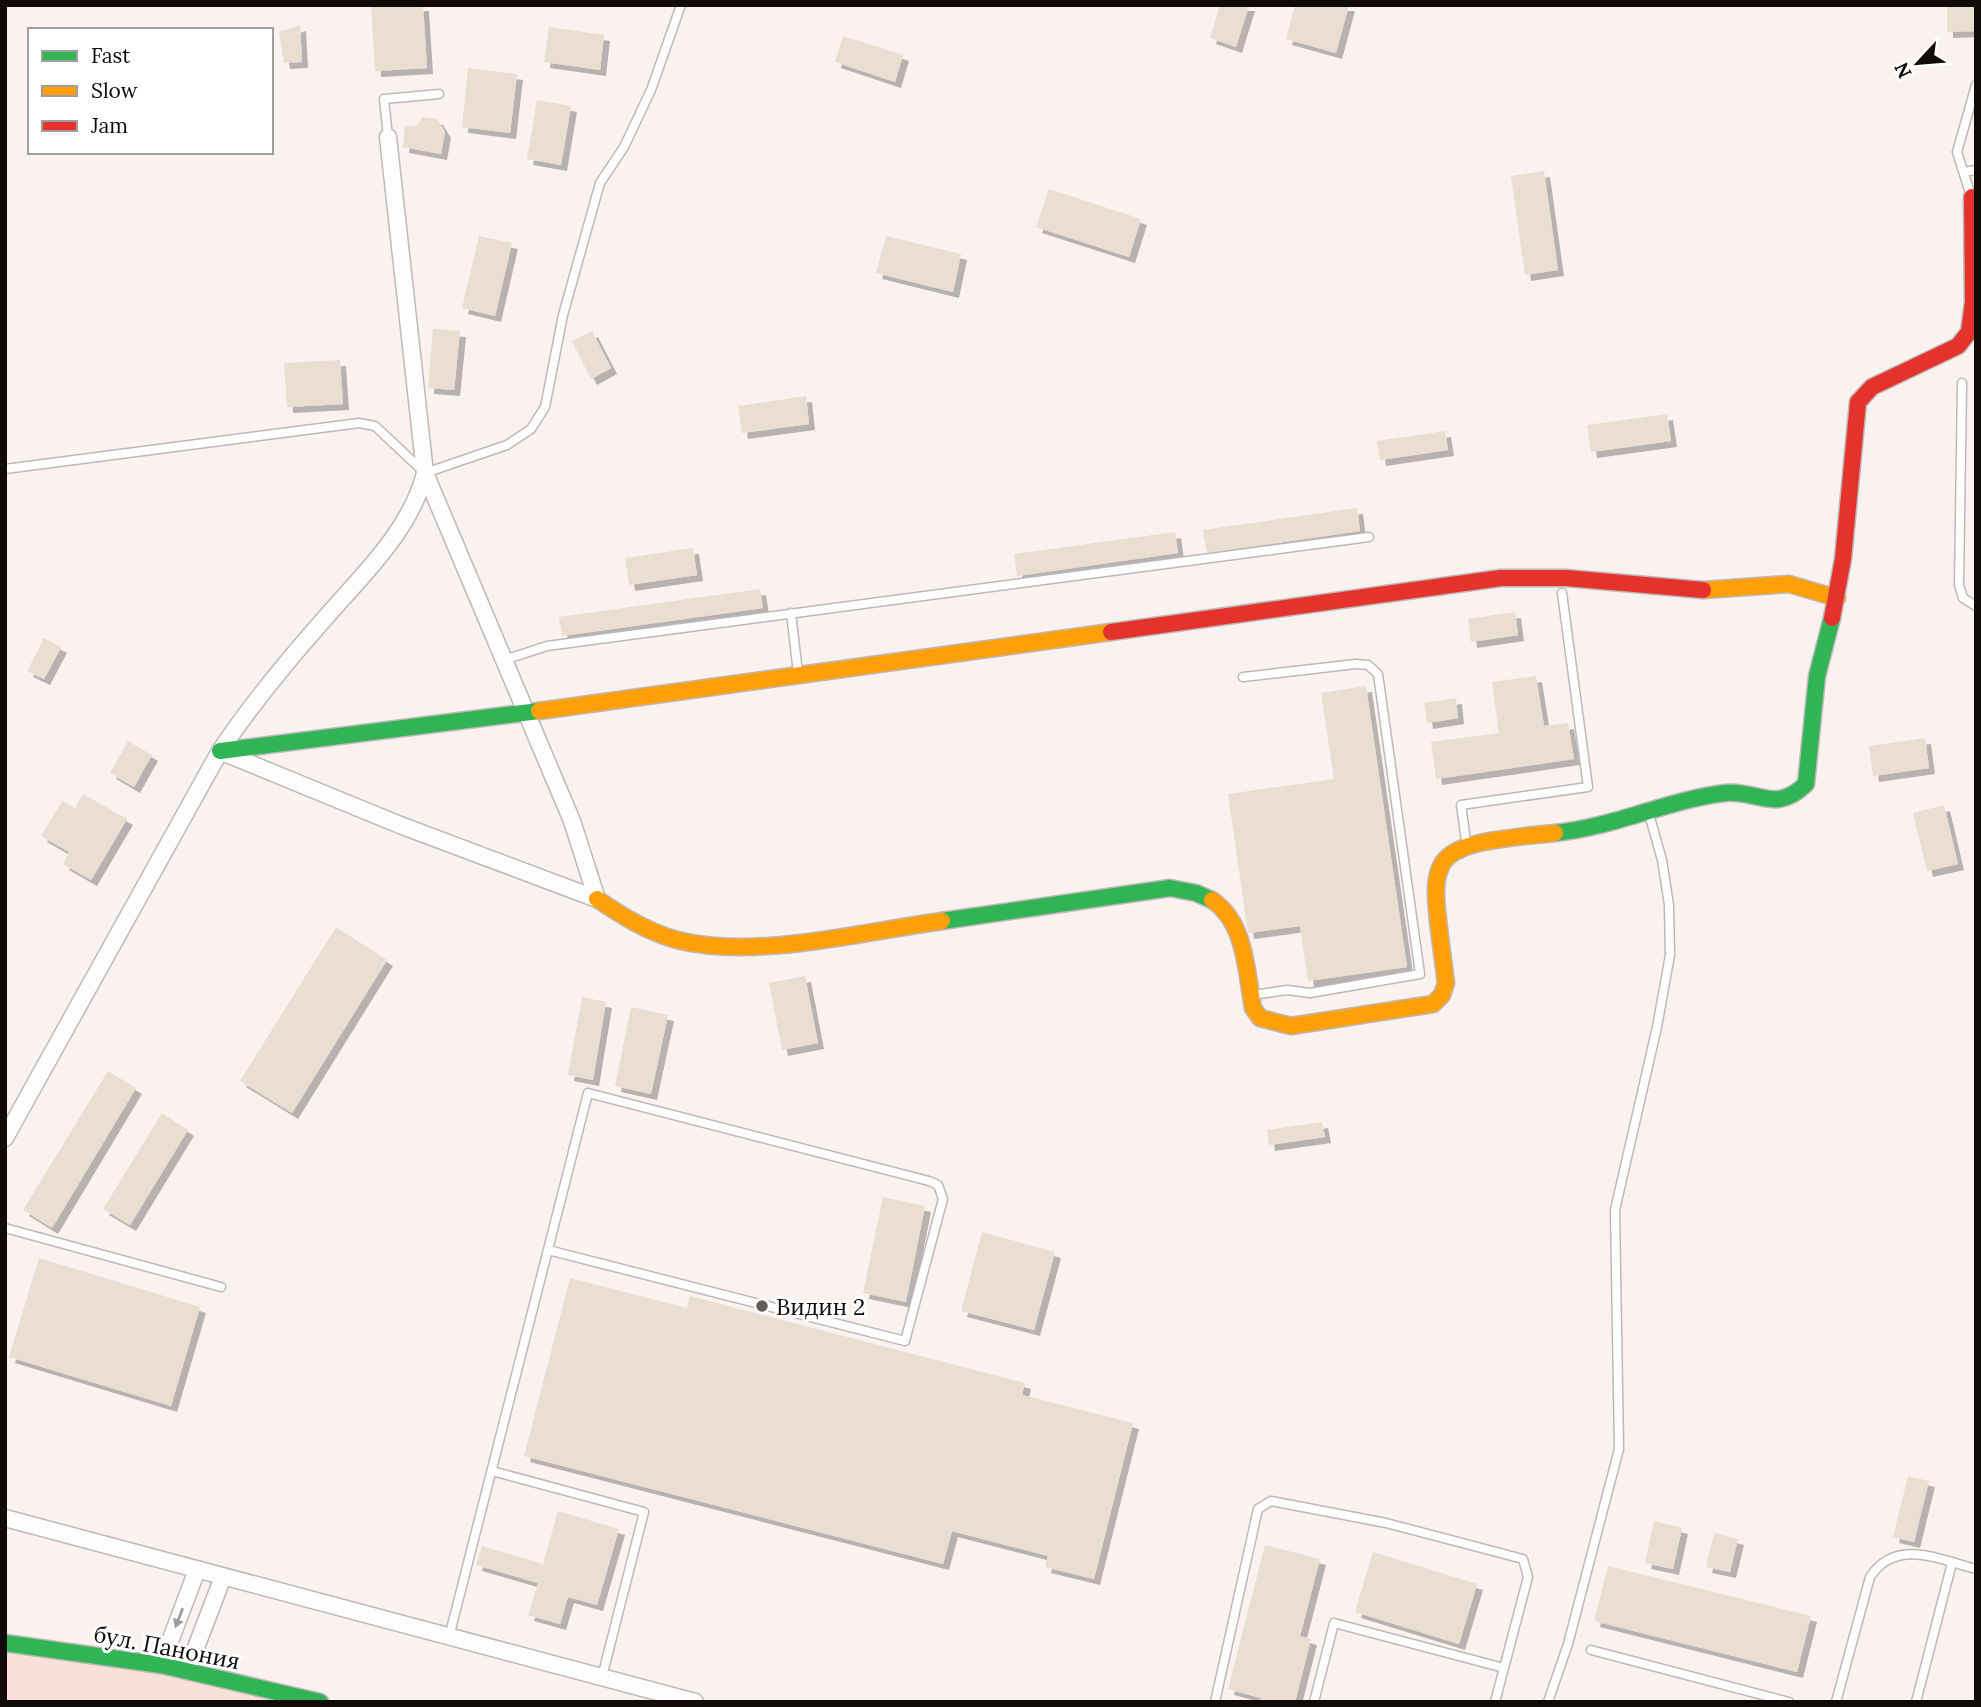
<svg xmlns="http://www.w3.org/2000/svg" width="1981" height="1707" viewBox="0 0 1981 1707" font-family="Lora,serif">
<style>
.green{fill:#f7e1d8}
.building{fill:#e9ded0;filter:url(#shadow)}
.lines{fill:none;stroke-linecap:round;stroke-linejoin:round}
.lane-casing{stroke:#beb8b6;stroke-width:11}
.street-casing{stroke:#beb8b6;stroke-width:19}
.fast-casing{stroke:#beb8b6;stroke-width:19}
.slow-casing{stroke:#beb8b6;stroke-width:19}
.jam-casing{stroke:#beb8b6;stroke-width:19}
.lane{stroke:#fefdfd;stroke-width:8}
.street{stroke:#fefdfd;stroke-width:16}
.fast{stroke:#30b455;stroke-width:16}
.slow{stroke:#ff9f0a;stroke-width:16}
.jam{stroke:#e5322d;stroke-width:16}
.oneway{fill:#9f9c9b}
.poi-dot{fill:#625c5a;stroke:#fff;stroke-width:2.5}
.labels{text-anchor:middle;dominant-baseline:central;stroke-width:6;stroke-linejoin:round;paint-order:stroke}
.poi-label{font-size:23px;fill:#100b09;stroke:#fff;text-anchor:start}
.street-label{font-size:23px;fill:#100b09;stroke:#fff}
</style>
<defs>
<filter id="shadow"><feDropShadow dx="6" dy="6" stdDeviation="0" flood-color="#0004"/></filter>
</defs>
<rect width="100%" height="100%" fill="#f9f2ef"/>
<!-- green -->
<path class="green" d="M5,1643L320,1702H5Z"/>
<!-- building -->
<path class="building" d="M371,5H423L427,68L375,71Z
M1220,5H1249L1236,47L1210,38Z
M1295,5H1349L1336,53L1286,39Z
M1947,5H1976V31L1947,32Z
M300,25L302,62L284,63L279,32Z
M549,27L604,35L600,70L544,62Z
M843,36L903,55L895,82L835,62Z
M468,68L517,74L510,133L462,127Z
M537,100L571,106L561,165L527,159Z
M422,117L437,119L445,132L441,154L403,147L405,126H417Z
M1544,171L1558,270L1525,275L1511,176Z
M1049,189L1141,219L1129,257L1036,227Z
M479,236L512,243L495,316L462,308Z
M886,236L961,254L953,292L876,273Z
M433,329L460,331L454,390L428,388Z
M592,331L611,368L591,379L572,341Z
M340,360L343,404L287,407L284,363Z
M806,396L809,424L742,433L738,406Z
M1667,414L1671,441L1591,452L1587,425Z
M1445,431L1448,450L1380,460L1377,441Z
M1357,508L1360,531L1207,553L1203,530Z
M1175,532L1178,553L1017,576L1014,554Z
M693,548L697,575L629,585L625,558Z
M760,589L763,608L562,636L559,617Z
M1515,612L1518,635L1471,642L1468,619Z
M44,638L61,647L44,679L27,671Z
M1536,676L1544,726L1568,723L1574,759L1436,779L1431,742L1499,733L1492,682Z
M1366,686L1407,967L1308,981L1300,926L1248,933L1228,794L1334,779L1321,693Z
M1456,698L1458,718L1427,723L1424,703Z
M1925,738L1929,768L1873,776L1869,746Z
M128,741L152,755L134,787L110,773Z
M83,794L127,819L91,880L63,864L69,852L41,836L62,801L75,808Z
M1944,805L1958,864L1927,871L1913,813Z
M336,927L387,960L292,1113L240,1081Z
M805,976L818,1043L782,1050L769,983Z
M582,997L606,1002L593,1080L568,1075Z
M631,1007L668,1015L651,1094L615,1086Z
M108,1071L136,1088L52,1228L23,1210Z
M162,1113L188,1130L130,1225L103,1209Z
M1322,1122L1325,1137L1269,1145L1267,1130Z
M883,1197L925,1206L906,1302L863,1293Z
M982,1232L1055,1252L1034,1330L961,1311Z
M39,1258L200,1307L171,1406L9,1357Z
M570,1278L687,1308L690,1296L1025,1383L1022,1395L1133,1423L1094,1579L1045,1567L1048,1556L952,1531L943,1564L524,1456Z
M1908,1476L1929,1481L1914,1542L1893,1537Z
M558,1511L619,1529L597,1605L568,1597L560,1624L528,1615L538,1583L476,1565L482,1546L543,1564Z
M1654,1521L1682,1528L1673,1569L1645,1563Z
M1714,1533L1738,1539L1730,1572L1706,1567Z
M1265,1545L1320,1559L1300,1636L1311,1639L1295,1702H1260L1261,1698L1228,1689Z
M1373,1552L1477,1584L1459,1644L1355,1612Z
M1608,1566L1811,1616L1797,1672L1594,1621Z"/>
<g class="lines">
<defs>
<path id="lane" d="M388,137L384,99L439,94
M1964,172L1976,170
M1971,196L1957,152L1976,85
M1962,383L1959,585L1963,598L1976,606
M5,469L359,423L375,426L425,473L507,445L531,429L545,407L563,315L600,183L624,147L651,90L681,5
M791,613L798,673
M504,660L547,646L1369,537
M1243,677L1356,664L1368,665L1378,674L1420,974L1310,993L1287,990L1253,995
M1466,841L1461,805L1588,787L1562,593
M5,1228L221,1287
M492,1471L644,1512L602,1677
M449,1637L588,1093L929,1181L938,1185L943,1199L905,1341L548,1250
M1591,1650L1789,1702
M1215,1702L1258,1509L1271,1501L1386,1523L1523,1559L1528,1577L1495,1702
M1314,1702L1334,1623L1504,1668
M1548,1702L1568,1644L1619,1449L1615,1210L1657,1027L1670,955L1669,905L1662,860L1649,814
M1836,1702L1870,1577C1896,1538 1938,1559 1976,1569
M1916,1702L1952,1563"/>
<path id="street" d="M222,752L400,825L597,899L572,821L425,473L388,137
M5,1138L220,751C250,706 283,666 319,625C358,579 410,533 425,473
M5,1518L695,1702
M161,1665L197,1570
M187,1671L223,1577"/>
<path id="fast" d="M220,751L539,711
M1555,833C1615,827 1667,800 1725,793C1760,790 1775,814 1806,784L1817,676L1832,618
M942,921L1170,888L1196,893L1212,900
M5,1643L161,1665L320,1702"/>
<path id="slow" d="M1703,590L1789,584L1837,598
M539,711L1111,632
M597,899C622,916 648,932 677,940C755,960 862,932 942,921
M1212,900C1246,923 1246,971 1253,1008L1260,1018L1291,1026L1433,1004L1442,995L1446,983C1430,853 1415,846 1555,833"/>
<path id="jam" d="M1832,618L1843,559L1858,402L1872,387L1958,346L1969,332L1973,302L1972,197
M1111,632L1501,578H1566L1703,590"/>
</defs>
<!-- lane casing -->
<use href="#lane" class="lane-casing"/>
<!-- street casing -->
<use href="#street" class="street-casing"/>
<!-- fast casing -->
<use href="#fast" class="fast-casing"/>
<!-- slow casing -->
<use href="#slow" class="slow-casing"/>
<!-- jam casing -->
<use href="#jam" class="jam-casing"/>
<!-- lane -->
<use href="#lane" class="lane"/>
<!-- street -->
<use href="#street" class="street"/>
<!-- fast -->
<use href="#fast" class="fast"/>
<!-- slow -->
<use href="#slow" class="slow"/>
<!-- jam -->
<use href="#jam" class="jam"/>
</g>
<!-- one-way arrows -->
<defs><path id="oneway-solid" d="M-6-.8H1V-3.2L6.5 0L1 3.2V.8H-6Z" transform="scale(1.75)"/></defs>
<use class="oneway" href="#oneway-solid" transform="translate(179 1618) rotate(111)"/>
<!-- markers -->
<circle class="poi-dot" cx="762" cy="1306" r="7"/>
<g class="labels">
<!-- poi labels -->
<g class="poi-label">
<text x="776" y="1306">Видин 2</text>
</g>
<!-- street labels -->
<g class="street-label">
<text transform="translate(167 1647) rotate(11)">бул. Панония</text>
</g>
</g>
<!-- border -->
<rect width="1981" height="1707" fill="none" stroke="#100b09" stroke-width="14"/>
<!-- legend -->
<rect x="28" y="28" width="245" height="126" fill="#ffffff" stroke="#9f9d9d" stroke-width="2"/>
<rect x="42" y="51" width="35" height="10" fill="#30b455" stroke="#9f9d9d" stroke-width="2"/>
<text x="91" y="63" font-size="21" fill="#100b09">Fast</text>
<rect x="42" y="86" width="35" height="10" fill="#ff9f0a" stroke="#9f9d9d" stroke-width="2"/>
<text x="91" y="98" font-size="21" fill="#100b09">Slow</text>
<rect x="42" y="121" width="35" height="10" fill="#e5322d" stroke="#9f9d9d" stroke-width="2"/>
<text x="91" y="133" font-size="21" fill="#100b09">Jam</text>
<!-- north arrow -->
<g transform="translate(1918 63) rotate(244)" stroke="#ffffff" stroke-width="5" paint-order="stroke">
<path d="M0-5L12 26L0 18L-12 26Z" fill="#100b09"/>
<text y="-10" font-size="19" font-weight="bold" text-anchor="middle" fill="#100b09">N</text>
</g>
</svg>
